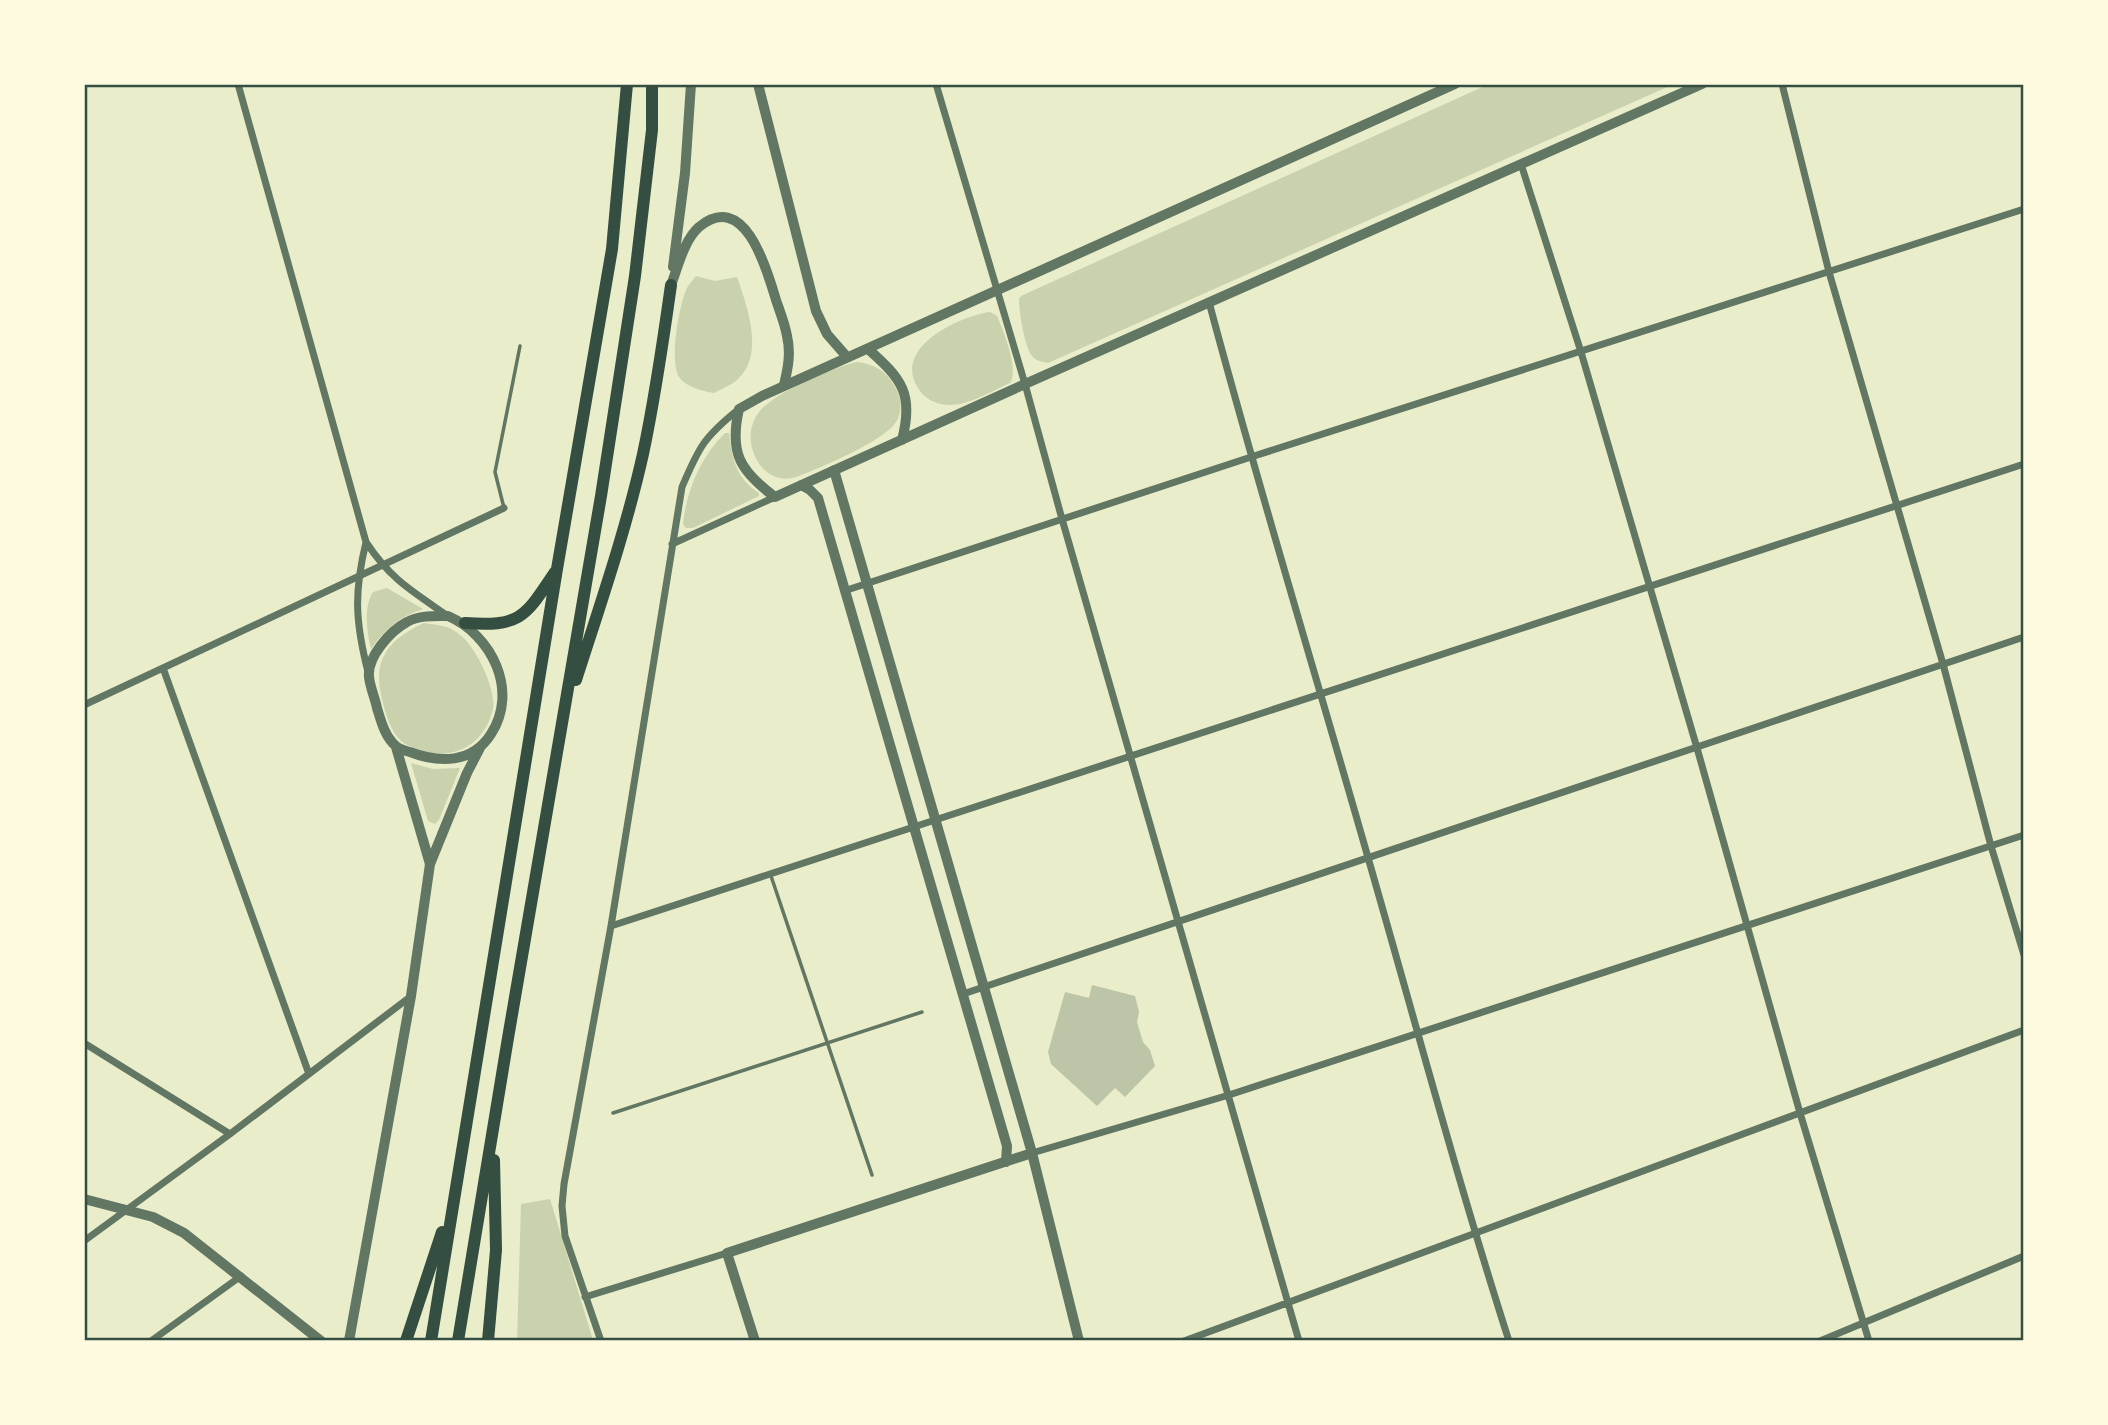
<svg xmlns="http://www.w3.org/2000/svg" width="2108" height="1425" viewBox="0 0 2108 1425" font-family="Overpass,sans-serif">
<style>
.green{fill:#cad2ad}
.building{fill:#bcc5a7}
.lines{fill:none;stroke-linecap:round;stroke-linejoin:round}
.service{stroke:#617663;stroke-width:3.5}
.minor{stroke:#617663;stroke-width:7}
.tertiary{stroke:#617663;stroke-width:10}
.trunk{stroke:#344e41;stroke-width:12}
.neatline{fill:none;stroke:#344e41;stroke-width:2.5}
</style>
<rect width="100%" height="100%" fill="#e9edc9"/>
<!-- green -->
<path class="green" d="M1489,84H1674L1048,363C1042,362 1035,360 1032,356C1024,345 1019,312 1019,298L1023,295Z
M696,276L715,281L737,277C747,306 765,354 738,379C732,385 721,389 714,393C702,391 686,387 679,377C669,361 679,307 686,290C688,285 693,280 696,276Z
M990,312L997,316C1004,332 1019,369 1010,383C992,391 969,405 950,405C937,405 924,399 918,388C892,348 959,316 990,312Z
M857,362C874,364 887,371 895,387C901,397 903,412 896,422C884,441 822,467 799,476C764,491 736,442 759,412C773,393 834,367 857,362Z
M725,433H729C732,459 736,478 759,493V496L693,528H686L683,524C687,489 700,458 725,433Z
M387,588L423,609C400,616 385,629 371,649C367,632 363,608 373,592Z
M424,623C437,625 448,625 459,634C475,645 497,690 493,709C484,747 450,763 415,748C410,746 404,744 401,741C391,731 386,716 383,703C371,661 387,640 424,623Z
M411,763L433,769L460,768L439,820L435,824L428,821Z
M550,1199L593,1340L517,1341L521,1204Z"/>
<!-- building -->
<path class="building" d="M1092,985L1135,996L1139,1012L1137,1022L1143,1042L1150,1050L1155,1066L1125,1097L1115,1088L1097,1106L1051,1064L1048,1052L1065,992L1089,998Z"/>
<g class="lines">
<!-- service -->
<path class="service" d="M504,508L495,472L520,346
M771,876L872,1175
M613,1113L922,1012"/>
<!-- minor -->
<path class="minor" d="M238,84L366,542C391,580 412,591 448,616
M936,84L1025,384L1062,519L1299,1341
M1782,84L1829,272L1943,664L1991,846L2024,955
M1521,164L1581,352L1697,748L1800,1113L1869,1341
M1209,302C1259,490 1316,675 1369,861C1415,1021 1458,1182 1509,1341
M366,542C354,592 355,621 368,672
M672,544L775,497
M844,591L1251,457L2024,209
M163,668L309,1074
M84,705L504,508
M611,926L2024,464
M963,994L2024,637
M84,1043L230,1134
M1032,1153L1229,1095L2024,835
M84,1241L230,1134L410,997
M585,1297L727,1253
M151,1341L241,1276
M601,1341L565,1236L562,1206L564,1184L611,926L682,487C699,447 704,437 739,409
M1184,1341L2024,1030
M1820,1341L2024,1256"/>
<!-- tertiary -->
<path class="tertiary" d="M758,84L816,311L827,334L847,357
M1455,84L762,396L739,409C729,453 740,471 775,497L1025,384L1702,84
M673,267L685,173L691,84
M671,285C678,267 684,240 699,227C745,189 767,270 776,300C780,312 785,324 787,336C791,353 788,368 784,385
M868,349C902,379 914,394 902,440
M834,470L1032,1153L1079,1341
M801,485L810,490L818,498L1007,1146L1006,1162
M448,616C492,635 519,691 491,734C472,764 439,763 410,752C406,751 399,749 396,746C385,737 381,721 377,708C375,698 370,687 369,677C367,657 390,631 407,622C419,615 435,616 448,616Z
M396,747L430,864
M84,1199L153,1217L184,1233L321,1341
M349,1341L411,996L430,864L467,773L481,746
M755,1341L727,1253L1032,1153"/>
<!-- trunk -->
<path class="trunk" d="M465,623C521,627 525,617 555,572
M576,680C600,605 626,530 643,454C655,398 663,342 671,285
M406,1341L442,1232
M431,1341L557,569L612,249L627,84
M458,1341L508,1038L601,496L635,276L652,130V84
M488,1341L496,1250L494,1160"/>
</g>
<!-- border -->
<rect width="2108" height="1425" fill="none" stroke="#fefae0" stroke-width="172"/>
<rect x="86" y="86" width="1936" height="1253" class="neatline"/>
</svg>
